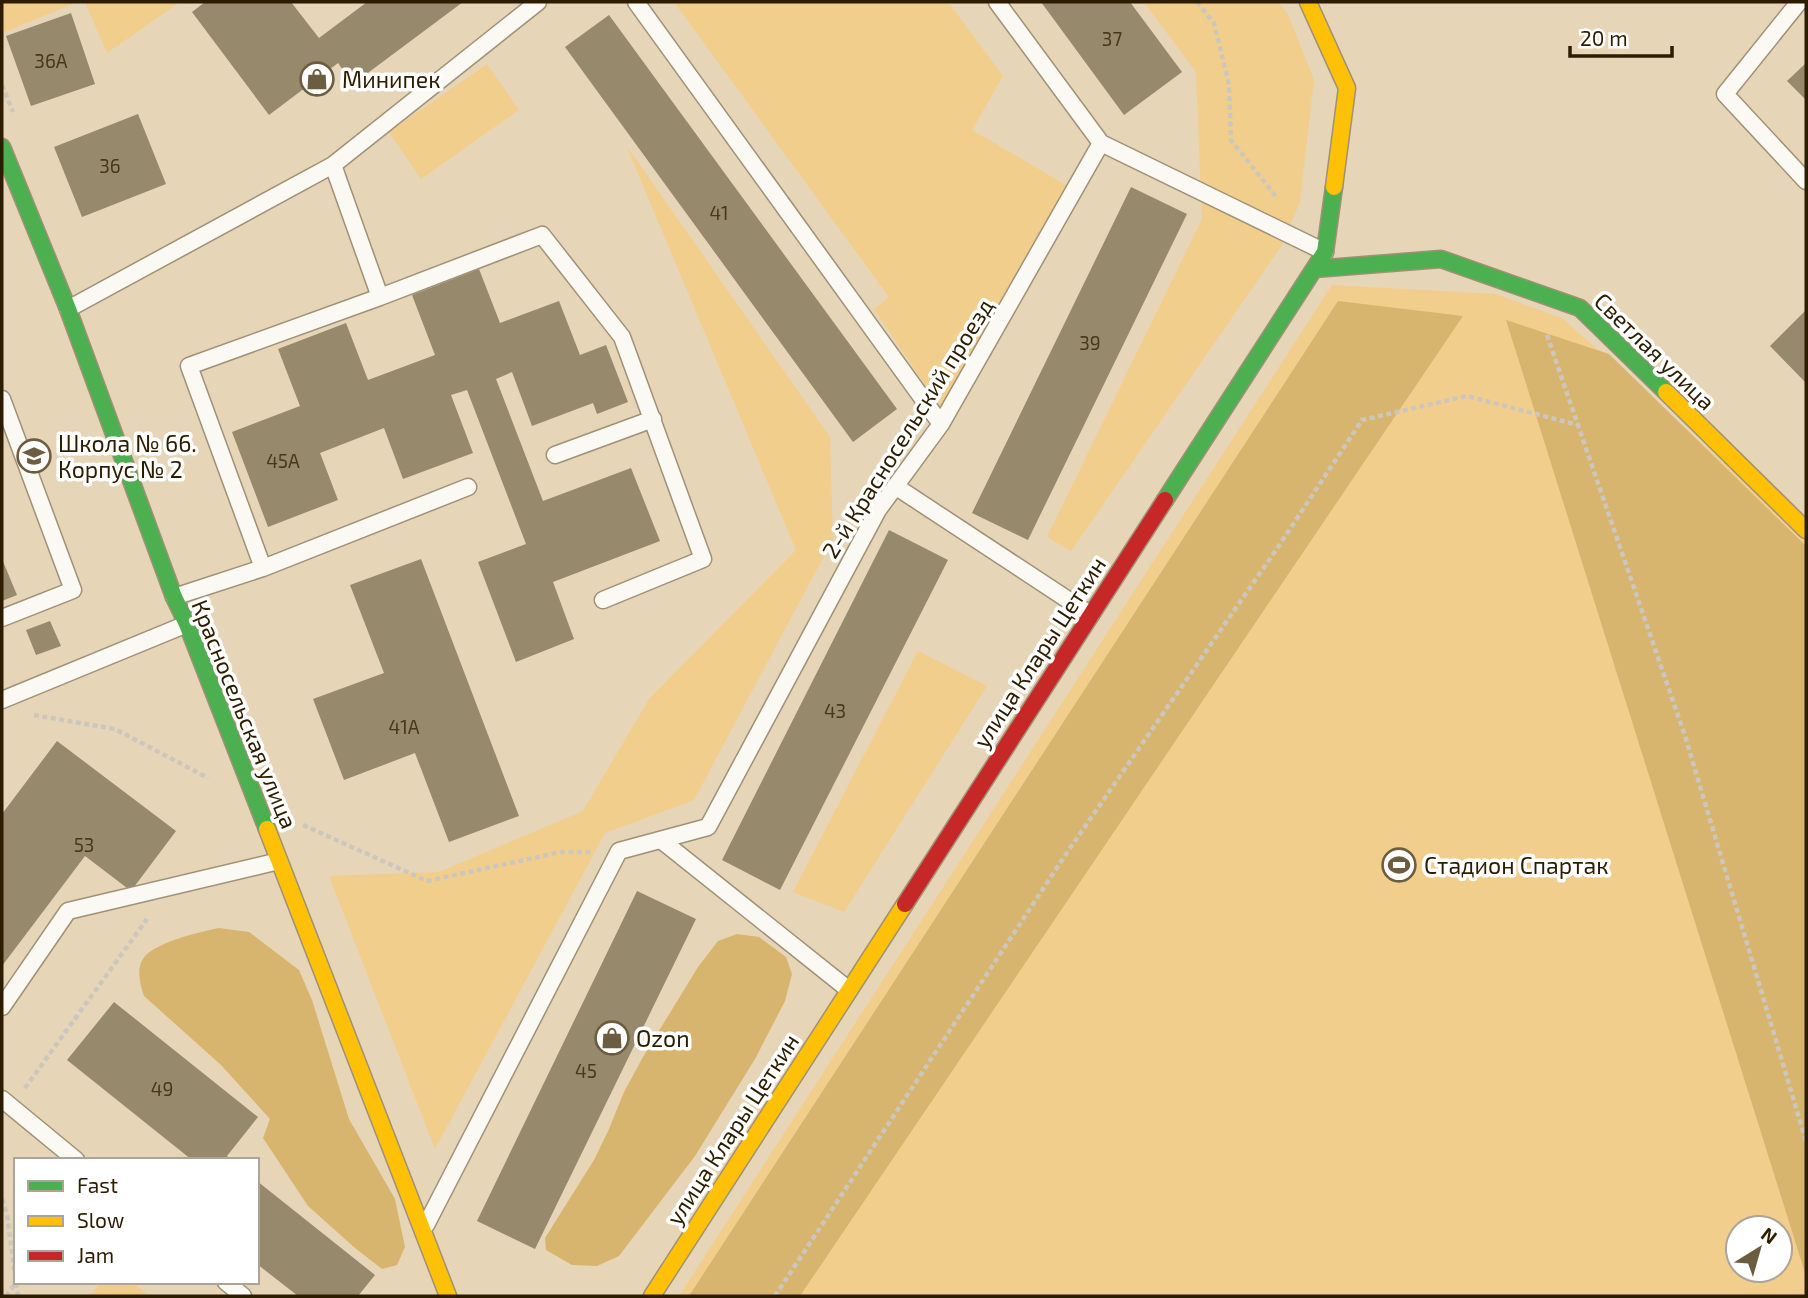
<svg xmlns="http://www.w3.org/2000/svg" width="1808" height="1298" viewBox="0 0 1808 1298" font-family="'Exo 2',sans-serif">
<style>
.green{fill:#f2ce8c;fill-rule:evenodd}
.forest{fill:#d8b56e}
.building{fill:#97896b}
.lines{fill:none;stroke-linecap:round;stroke-linejoin:round}
.lane-casing{stroke:#a09176;stroke-width:19}
.fast-casing{stroke:#a09176;stroke-width:19}
.slow-casing{stroke:#a09176;stroke-width:19}
.jam-casing{stroke:#a09176;stroke-width:19}
.path{stroke:#ccc7be;stroke-width:4.5;stroke-dasharray:5 3.5;stroke-linecap:butt}
.lane{stroke:#fbf9f4;stroke-width:16}
.fast{stroke:#4caf50;stroke-width:16}
.slow{stroke:#ffc107;stroke-width:16}
.jam{stroke:#c62828;stroke-width:16}
.labels{text-anchor:middle;dominant-baseline:central;stroke-width:7;stroke-linejoin:round;paint-order:stroke}
.number-label{font-size:19px;fill:#47381b}
.poi-label{font-size:23px;fill:#2c1d00;stroke:#fff;text-anchor:start}
.street-label{font-size:23px;fill:#2c1d00;stroke:#fff}
</style>
<rect width="100%" height="100%" fill="#e6d5b7"/>
<!-- green -->
<path class="green" d="M2,2H78L2,33Z
M85,2H180L107,53Z
M674,2H948L1003,76L972,130L1069,187L941,408L874,309L889,297Z
M1144,2H1278L1288,15L1314,80L1300,202L1280,248L1071,551L1047,537L1202,219L1196,72Z
M487,64L519,110L421,179L389,132Z
M626,145L830,437L833,539L694,800L605,833L435,1149L329,876L439,872L583,811L649,699L796,550Z
M1332,285L1495,294L1562,318L1806,536V1296H679ZM1738,1228H1780V1270H1738Z
M918,651L987,686L844,912L793,892Z
M101,1282H132L146,1293L143,1296H90Z"/>
<!-- forest -->
<path class="forest" d="M1338,301L1463,316L800,1296H689Z
M1506,320L1609,354L1806,546V1276Z
M219,928L249,932L299,970L312,1000L349,1119L395,1199L405,1247L397,1265L382,1269L355,1248L308,1206L263,1138L270,1119L221,1065L144,996C140,984 135,966 146,955C161,941 200,932 219,928Z
M737,934L759,937L786,957L792,974L785,1001L755,1059L695,1156L619,1256L597,1266L572,1265L546,1250L545,1238L594,1160L609,1129L624,1092L643,1057L698,967L718,941Z"/>
<!-- building -->
<path class="building" d="M205,2H291L319,38L367,2H463L353,84L338,63L269,115L192,12Z
M1041,2H1130L1182,72L1124,115Z
M71,13L95,84L31,106L6,36Z
M609,15L897,409L853,442L565,47Z
M1806,63V100L1787,81Z
M138,114L166,184L82,217L54,147Z
M1131,187L1187,214L1028,540L972,513Z
M479,269L500,323L559,301L580,355L606,345L628,402L597,414L593,403L532,426L512,372L496,379L543,501L631,468L660,541L553,582L574,639L516,662L478,562L526,544L467,390L451,395L473,453L403,479L384,428L320,453L338,500L268,527L232,432L300,406L278,349L346,323L368,380L435,355L412,295Z
M1806,310V383L1770,346Z
M889,530L948,560L780,890L722,860Z
M2,559L17,595L2,601Z
M421,559L519,816L449,842L415,753L344,780L313,699L384,673L350,585Z
M50,621L61,646L36,655L26,630Z
M57,741L176,831L131,891L85,856L2,966V814Z
M637,891L696,919L535,1249L477,1221Z
M114,1002L258,1117L227,1156L231,1160H192L67,1060Z
M257,1181L375,1275L358,1296H298L257,1264Z"/>
<g class="lines">
<defs>
<path id="lane" d="M636,2L941,424
M997,2L1101,143L1325,252
M1799,2L1725,94L1806,181
M333,165L380,297L542,235L622,337L703,559L603,600
M380,297L189,366L263,568L468,487
M68,309L333,165L538,2
M2,399L73,590L2,618
M555,455L653,419
M895,486L1091,615
M174,597L263,568
M2,700L187,624
M661,840L849,990
M2,1007L68,911L279,861
M2,1099L76,1160
M426,1225L619,851L708,827L878,510L941,424L1101,143
M226,1282L243,1296"/>
<path id="fast" d="M2,147L68,309L174,597L187,624L267,829
M1314,269L1441,259L1580,308L1666,392
M1165,500L1325,252L1334,187"/>
<path id="slow" d="M1308,2L1347,88L1334,187
M1666,392L1806,530
M267,829L448,1296
M652,1296L905,904"/>
<path id="jam" d="M905,904L1165,500"/>
</defs>
<!-- lane casing -->
<use href="#lane" class="lane-casing"/>
<!-- fast casing -->
<use href="#fast" class="fast-casing"/>
<!-- slow casing -->
<use href="#slow" class="slow-casing"/>
<!-- jam casing -->
<use href="#jam" class="jam-casing"/>
<!-- path -->
<path class="path" d="M1197,2L1214,23L1229,85L1231,140L1278,199
M2,85L13,112
M1547,335L1685,736L1806,1141
M34,715L115,729L208,778
M303,825L427,881L561,852H591
M25,1088L147,919
M2,1199L7,1215L16,1282
M16,1283L18,1296
M6,1296L16,1283
M775,1296L1064,857L1278,547L1362,420L1467,396L1578,425"/>
<!-- lane -->
<use href="#lane" class="lane"/>
<!-- fast -->
<use href="#fast" class="fast"/>
<!-- slow -->
<use href="#slow" class="slow"/>
<!-- jam -->
<use href="#jam" class="jam"/>
</g>
<!-- icons -->
<defs>
<symbol id="shop-ring" viewBox="-11 -11 22 22"><circle r="9.5" fill="#fff" stroke="#6d5d40" stroke-width="1.5"/><path d="M-5-2.5h2.3a2.7 3.5 0 0 1 5.4 0H5L5.5 6h-11ZM-1.5-2.5h3a1.5 2.3 0 0 0-3 0Z" fill="#6d5d40"/></symbol>
<symbol id="school-ring" viewBox="-11 -11 22 22"><circle r="9.5" fill="#fff" stroke="#6d5d40" stroke-width="1.5"/><path d="M0-5L7-2L0 1L-7-2ZM-4 1L0 2.5L4 1V4Q0 6-4 4Z" fill="#6d5d40"/></symbol>
<symbol id="stadium-ring" viewBox="-11 -11 22 22"><circle r="9.5" fill="#fff" stroke="#6d5d40" stroke-width="1.5"/><path d="M0-5a6.5 5 0 1 0 0 10a6.5 5 0 1 0 0-10ZM-3.5-1.8h7v3.6h-7Z" fill="#6d5d40"/></symbol>
</defs>
<g fill-rule="evenodd">
<use href="#shop-ring" x="298" y="60" width="38" height="38"/>
<use href="#school-ring" x="15" y="437" width="38" height="38"/>
<use href="#stadium-ring" x="1380" y="846" width="38" height="38"/>
<use href="#shop-ring" x="593" y="1019" width="38" height="38"/>
</g>
<g class="labels">
<!-- number labels -->
<g class="number-label">
<text x="1112" y="38">37</text>
<text x="51" y="60">36А</text>
<text x="110" y="165">36</text>
<text x="719" y="212">41</text>
<text x="1090" y="342">39</text>
<text x="283" y="460">45А</text>
<text x="835" y="710">43</text>
<text x="404" y="726">41А</text>
<text x="84" y="844">53</text>
<text x="586" y="1070">45</text>
<text x="162" y="1088">49</text>
</g>
<!-- poi labels -->
<g class="poi-label">
<text x="342" y="79">Минипек</text>
<text x="58" y="443">Школа № 66.<tspan x="58" dy="26">Корпус № 2</tspan></text>
<text x="1424" y="865">Стадион Спартак</text>
<text x="636" y="1038">Ozon</text>
</g>
<!-- street labels -->
<g class="street-label">
<text transform="translate(1655 351) rotate(44)">Светлая улица</text>
<text transform="translate(907 428) rotate(-58)">2-й Красносельский проезд</text>
<text transform="translate(1039 652) rotate(-57)">улица Клары Цеткин</text>
<text transform="translate(245 714) rotate(68)">Красносельская улица</text>
<text transform="translate(732 1129) rotate(-57)">улица Клары Цеткин</text>
</g>
</g>
<!-- border -->
<rect width="1808" height="1298" fill="none" stroke="#2c1d00" stroke-width="7"/>
<!-- legend -->
<rect x="14" y="1158" width="245" height="126" fill="#ffffff" stroke="#aba599" stroke-width="2"/>
<rect x="28" y="1181" width="35" height="10" fill="#4caf50" stroke="#aba599" stroke-width="2"/>
<text x="77" y="1193" font-size="21" fill="#2c1d00">Fast</text>
<rect x="28" y="1216" width="35" height="10" fill="#ffc107" stroke="#aba599" stroke-width="2"/>
<text x="77" y="1228" font-size="21" fill="#2c1d00">Slow</text>
<rect x="28" y="1251" width="35" height="10" fill="#c62828" stroke="#aba599" stroke-width="2"/>
<text x="77" y="1263" font-size="21" fill="#2c1d00">Jam</text>
<!-- north arrow -->
<g transform="translate(1759 1249) rotate(37)"><circle r="33" fill="#ffffff" stroke="#aba599" stroke-width="2"/>
<path d="M0-5L12 26L0 18L-12 26Z" fill="#6d5d40"/>
<text y="-10" font-size="19" font-weight="bold" text-anchor="middle" fill="#2c1d00">N</text>
</g>
<!-- scale -->
<path d="M1570 46v10h102v-10" fill="none" stroke="#2c1d00" stroke-width="3.5"/>
<text x="1580" y="46" font-size="21" fill="#2c1d00" stroke="#ffffff" stroke-width="5" paint-order="stroke">20 m</text>
</svg>
